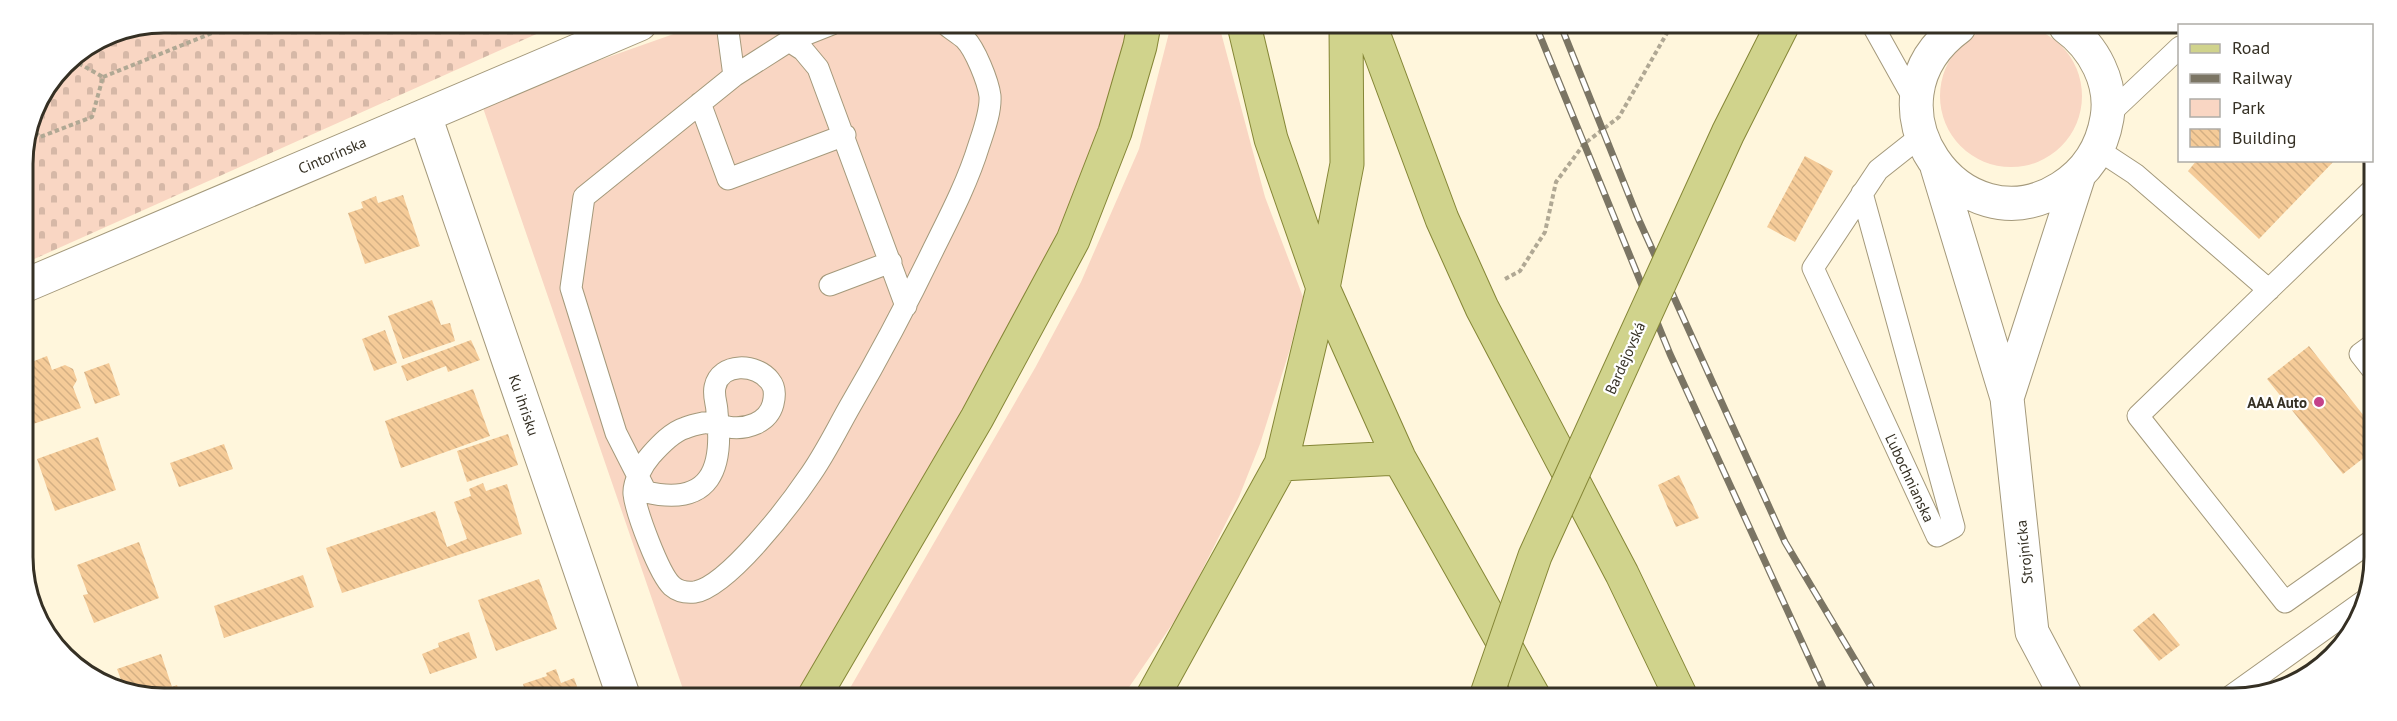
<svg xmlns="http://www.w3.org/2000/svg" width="2397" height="721" viewBox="0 0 2397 721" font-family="'PT Sans',sans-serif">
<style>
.green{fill:#f9d6c3}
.cemetery{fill:url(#cemetery-stones)}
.building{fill:url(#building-back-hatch)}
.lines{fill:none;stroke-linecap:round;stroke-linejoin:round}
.lane-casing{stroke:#a4997b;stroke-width:23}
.street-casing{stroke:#a4997b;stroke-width:35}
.primary-casing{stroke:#858636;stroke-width:35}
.path{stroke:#b0a894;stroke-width:4;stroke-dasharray:4.5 3;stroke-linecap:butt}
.lane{stroke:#fff;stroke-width:21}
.street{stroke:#fff;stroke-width:33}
.primary{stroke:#d0d38c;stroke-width:33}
.rail-casing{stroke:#7b7564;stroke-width:7}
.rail{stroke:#fff;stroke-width:4.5;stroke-dasharray:14;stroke-linecap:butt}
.primary-bridge-casing{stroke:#858636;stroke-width:35;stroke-linecap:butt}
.primary-bridge{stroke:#d0d38c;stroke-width:33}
.poi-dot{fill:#c44189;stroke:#fff;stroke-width:2}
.labels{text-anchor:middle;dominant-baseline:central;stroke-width:4.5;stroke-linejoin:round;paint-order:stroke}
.street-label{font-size:15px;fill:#353024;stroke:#fff}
.poi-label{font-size:15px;font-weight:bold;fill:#353024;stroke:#fff;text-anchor:end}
.rim{fill:none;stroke:#353024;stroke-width:3}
</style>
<defs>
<pattern id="cemetery-stones" width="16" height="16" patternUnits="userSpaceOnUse" patternTransform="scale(1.5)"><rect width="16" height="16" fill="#f9d6c3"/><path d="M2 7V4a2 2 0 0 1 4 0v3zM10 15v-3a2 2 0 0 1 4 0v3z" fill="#d6b8a7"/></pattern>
<pattern id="building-back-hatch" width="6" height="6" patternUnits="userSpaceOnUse" patternTransform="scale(1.5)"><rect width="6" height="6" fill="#f5cb98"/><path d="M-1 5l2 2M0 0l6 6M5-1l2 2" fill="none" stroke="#d3af83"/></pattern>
</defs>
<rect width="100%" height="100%" fill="#fff6dc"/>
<!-- green -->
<path class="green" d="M702,24L1141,25L1090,187L816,695H685L481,102Z
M1171,25H1219L1265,197L1303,297L1290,349L1260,444L1239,497L1182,610L1123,696L846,695L1035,368L1081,282L1139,149Z
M1940 96a71 71 0 1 1 142 0a71 71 0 1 1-142 0Z"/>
<!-- cemetery -->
<path class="cemetery" d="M164,23H561L23,264V155L37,102L64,64L110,33Z"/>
<!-- building -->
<path class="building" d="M1805,156L1833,171L1795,242L1767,227Z
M2197,160H2335L2259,239L2188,171Z
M403,195L420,246L365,264L348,213L363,208L361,202L376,196L378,203Z
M432,300L441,325L450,323L455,341L403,359L388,316Z
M385,330L397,363L374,371L362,339Z
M471,340L480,360L448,372L446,366L407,381L401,366Z
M2309,346L2371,425L2370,453L2343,474L2267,379Z
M47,356L52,370L65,365L73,369L77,380L73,387L81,408L24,427V365Z
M109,363L120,395L95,404L84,372Z
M473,389L490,436L401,468L385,421Z
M508,434L518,465L467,482L457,451Z
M98,437L116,490L55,511L37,459Z
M224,444L233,469L179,487L170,463Z
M1679,475L1699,518L1676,527L1658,485Z
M483,483L486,491L507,484L522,534L342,593L326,548L435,511L447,547L467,539L454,502L471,496L469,489Z
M139,542L159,598L94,623L83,595L88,594L77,565Z
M303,575L314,607L224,638L214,606Z
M539,579L557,629L496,651L478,600Z
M2154,613L2180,645L2159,661L2133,630Z
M469,632L477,658L430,674L422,654L439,647L438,643Z
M161,654L172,687L177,685L180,694L126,693L117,669Z
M556,669L561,683L574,678L580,695H526L523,684L547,676L546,673Z"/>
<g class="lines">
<defs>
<path id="lane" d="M727,24L734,76L584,197L571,288L616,433L646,492C711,507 724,468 717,412C717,404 713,396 715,387C720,362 757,363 770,381C775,387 775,396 773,404C768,423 746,430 728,427C720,426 711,422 703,423C698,424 690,426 685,428C672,432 660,445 651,455C643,464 633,482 634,494C636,512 659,574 672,586C679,592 686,593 695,592C728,586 789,506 808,478C824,456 836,431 849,408C880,355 908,302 934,248C951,214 968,181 979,145C984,130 991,111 990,96C988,81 975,49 965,39C959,34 951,29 945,24
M1873,26L1916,103
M789,41L803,50L818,68L906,306
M734,76L789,41L832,24
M700,103L728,179L845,135
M2108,115L2180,47
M2097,149L2135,174L2269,290
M1862,193L1954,527L1937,536L1813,268L1878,170L1921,136
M830,285L891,262
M2371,368L2360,354L2371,346
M2370,542L2285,602L2138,416L2372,190
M2228,698L2368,598"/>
<path id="street" d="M1959,27C1855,103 1961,251 2061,188C2087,172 2102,148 2107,118C2113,83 2094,47 2066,27
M425,116L623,695
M1937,167L2007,398L2032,632L2067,698
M24,286L640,24
M2007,398L2079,175"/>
<path id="primary" d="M1244,25L1271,139L1323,288L1399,458L1534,697
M1370,25L1442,219L1482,308L1622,574L1681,697
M1281,464L1399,458
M815,695L977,418L1073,240L1115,132L1140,46L1144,25
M1153,696L1281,464L1323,288L1347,164L1346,25"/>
</defs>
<!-- lane casing -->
<use href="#lane" class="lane-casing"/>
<!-- street casing -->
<use href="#street" class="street-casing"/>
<!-- primary casing -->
<use href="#primary" class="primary-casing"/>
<!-- path -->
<path class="path" d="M103,77L237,23
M30,127L40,137L92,117L103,77L71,59
M1505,279L1520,271L1545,232L1556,182L1584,144L1619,117L1671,26"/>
<!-- lane -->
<use href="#lane" class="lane"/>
<!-- street -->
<use href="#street" class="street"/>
<!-- primary -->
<use href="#primary" class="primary"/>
<defs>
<path id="rail" d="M1536,26L1670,354L1827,697
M1561,26L1638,218L1785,542L1877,697"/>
</defs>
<!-- rail casing -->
<use href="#rail" class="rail-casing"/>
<!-- rail -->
<use href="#rail" class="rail"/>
<defs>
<path id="primary-bridge" d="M1486,697L1535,556L1728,133L1782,26"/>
</defs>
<!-- primary-bridge casing -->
<use href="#primary-bridge" class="primary-bridge-casing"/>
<!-- primary-bridge -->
<use href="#primary-bridge" class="primary-bridge"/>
</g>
<!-- markers -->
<circle class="poi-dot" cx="2319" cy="402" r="6"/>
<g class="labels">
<!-- street labels -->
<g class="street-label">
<text transform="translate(332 155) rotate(-23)">Cintorínska</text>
<text transform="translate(1625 358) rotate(-66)">Bardejovská</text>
<text transform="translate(524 405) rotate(71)">Ku ihrisku</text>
<text transform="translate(1910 478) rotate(65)">Ľubochnianska</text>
<text transform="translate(2024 552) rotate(-96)">Strojnícka</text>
</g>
<!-- poi labels -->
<g class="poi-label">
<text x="2307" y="402">AAA Auto</text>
</g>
</g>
<!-- crop -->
<path d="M0 0H2397V721H0ZM164 33H2233A131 131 0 0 1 2364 164V557A131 131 0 0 1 2233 688H164A131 131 0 0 1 33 557V164A131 131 0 0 1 164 33Z" fill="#fff" fill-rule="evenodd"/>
<path class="rim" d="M164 33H2233A131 131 0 0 1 2364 164V557A131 131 0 0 1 2233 688H164A131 131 0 0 1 33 557V164A131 131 0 0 1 164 33Z"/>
<!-- legend -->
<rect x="2178" y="24" width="195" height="138" fill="#ffffff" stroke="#aeaca7" stroke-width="1.5"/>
<rect x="2190" y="44" width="30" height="9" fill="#d0d38c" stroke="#aeaca7" stroke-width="1.5"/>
<text x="2232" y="54" font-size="18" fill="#353024">Road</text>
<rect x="2190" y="74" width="30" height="9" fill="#7b7564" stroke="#aeaca7" stroke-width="1.5"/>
<text x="2232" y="84" font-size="18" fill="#353024">Railway</text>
<rect x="2190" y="99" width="30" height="18" fill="#f9d6c3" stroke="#aeaca7" stroke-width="1.5"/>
<text x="2232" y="114" font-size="18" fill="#353024">Park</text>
<rect x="2190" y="129" width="30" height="18" fill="url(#building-back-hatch)" stroke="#aeaca7" stroke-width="1.5"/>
<text x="2232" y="144" font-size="18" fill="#353024">Building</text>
</svg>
